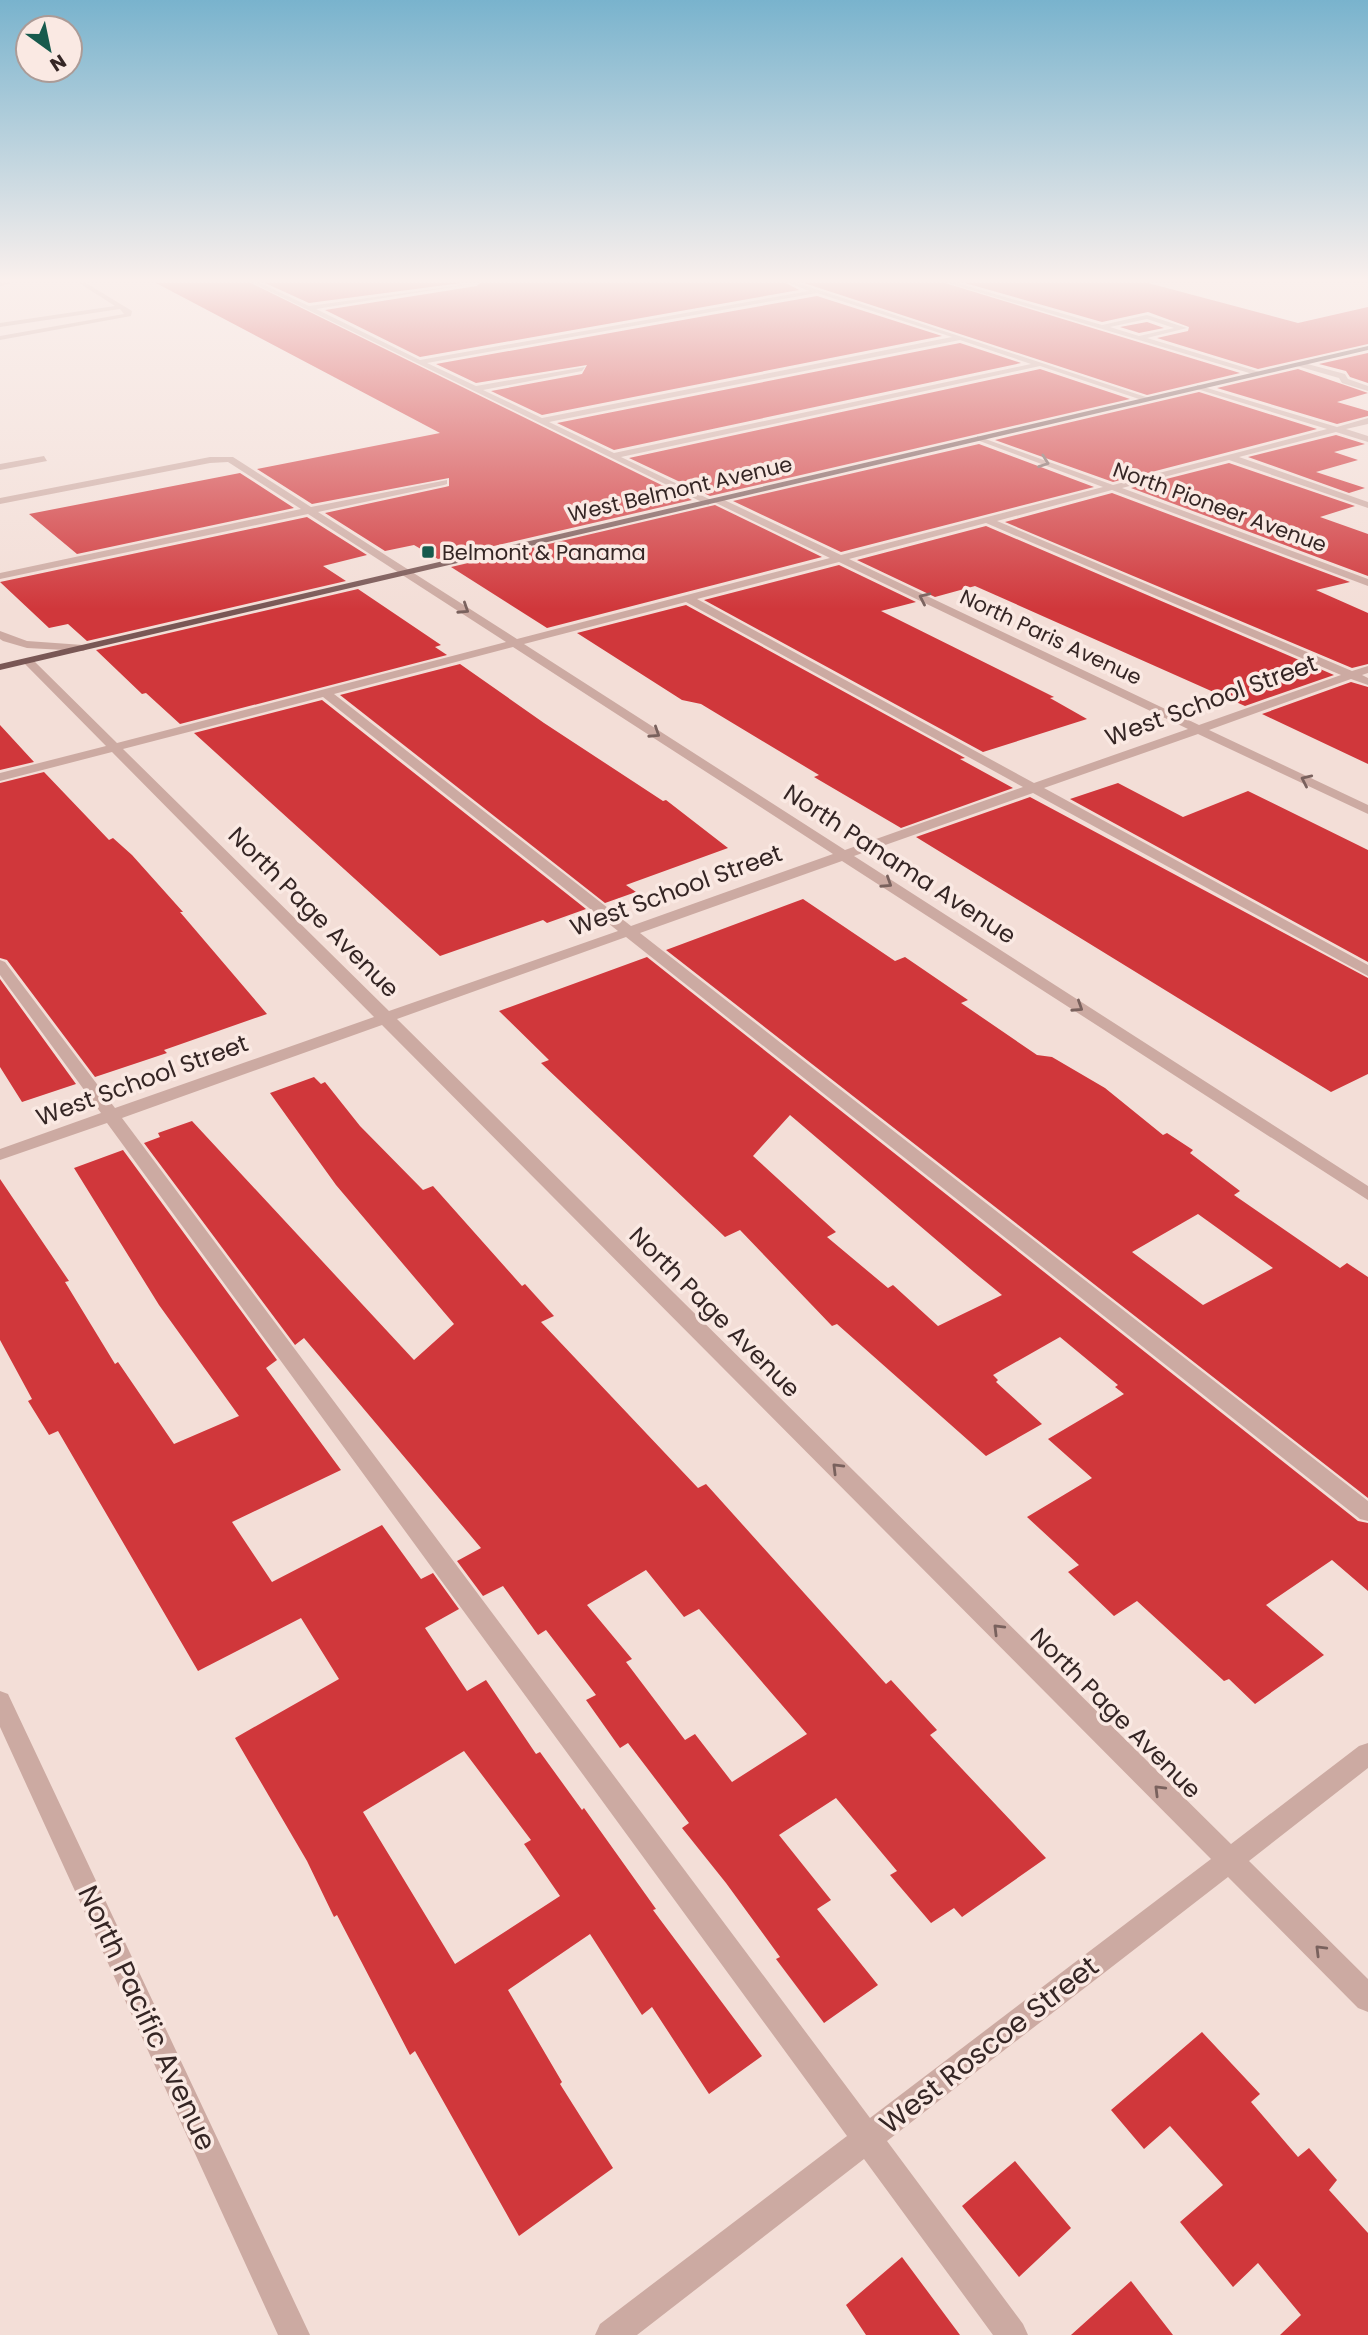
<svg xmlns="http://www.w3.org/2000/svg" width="1368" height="2335" viewBox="0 0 1368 2335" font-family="Poppins,sans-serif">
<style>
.building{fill:#d0373b;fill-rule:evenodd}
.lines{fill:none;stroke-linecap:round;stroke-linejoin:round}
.minor{fill:#ccaaa2;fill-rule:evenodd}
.major{fill:#795755;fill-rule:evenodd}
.oneway{stroke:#79615d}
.poi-dot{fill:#175a4d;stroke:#fae9e3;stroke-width:2.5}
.labels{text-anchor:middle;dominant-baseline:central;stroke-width:7;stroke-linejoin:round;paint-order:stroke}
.far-street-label{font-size:21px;fill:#352625;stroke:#fae9e3}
.far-poi-label{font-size:21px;fill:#352625;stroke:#fae9e3;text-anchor:start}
.street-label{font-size:24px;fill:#352625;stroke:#fae9e3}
.near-street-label{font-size:28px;fill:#352625;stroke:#fae9e3}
</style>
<rect width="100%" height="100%" fill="#f3ded7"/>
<!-- building -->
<path class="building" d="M156,283H251L692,500L438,559L414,545L385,551L325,513L445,487L449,486V478L312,504L257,469L440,433Z
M265,283H461L309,303Z
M480,283H786L799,290L420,357L325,310L477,286Z
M804,283H945L1240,373L1147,395Z
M965,283H1148L1298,323L1368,307V344L1258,369L1157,338L1188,331L1189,327L1148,312L1102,322Z
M817,296L942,336L542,415L491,391L582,374L587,365L476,383L436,364Z
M1147,322L1164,328L1139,333L1120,327Z
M960,343L1021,363L614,450L557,423Z
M1368,353V383L1350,377L1346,371L1319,364Z
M1040,369L1130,399L710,496L629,458Z
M1298,369L1368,393L1337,402L1368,411V416L1337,424L1217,388Z
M1199,392L1317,429L1113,482L995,440Z
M1336,435L1365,444L1334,452L1358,460L1316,472L1365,488L1349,493L1248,457Z
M979,444L1094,487L841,552L733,501Z
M1229,463L1355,506L1320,517L1368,534V576L1131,488Z
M240,473L294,508L77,554L29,514Z
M1112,493L1350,582L1316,590L1368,613V664L1352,668L1005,522Z
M715,505L822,557L547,628L451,567Z
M307,517L367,555L323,566L346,581L87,641L68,624L49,628L0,582Z
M986,526L1334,675L1245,706L975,586L935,597L857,560Z
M839,565L916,602L881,611L1054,697L1050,698L1087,719L983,752L704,600Z
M358,589L441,645L435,647L447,655L180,724L146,693L142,694L96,650Z
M686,605L965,758L960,759L1013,788L901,828L814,777L819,775L701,704L682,700L577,633Z
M460,664L544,723L663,801L666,800L728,848L626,885L636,892L605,903L340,695Z
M1351,682L1368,687V764L1262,714Z
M322,700L586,909L547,923L543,920L440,956L194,733Z
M0,725L34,762L0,770Z
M44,772L109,840L113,838L132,855L183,912H180L267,1014L164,1050L167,1053L95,1077L7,960L0,958V783Z
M1118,783L1183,817L1248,791L1368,850V962L1070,799Z
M1030,797L1368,978V1074L1331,1092L916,837Z
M803,899L895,961L905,957L968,1000L961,1003L1037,1055L1052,1057L1105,1088L1163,1135L1167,1133L1193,1150L1190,1153L1240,1191L1234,1195L1340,1268L1347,1263L1368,1277V1498L666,950ZM1198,1214L1273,1268L1203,1305L1132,1252Z
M647,957L1358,1521L1368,1523V1591L1332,1560L1266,1605L1324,1655L1255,1704L1229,1679L1224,1681L1137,1601L1114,1616L1068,1572L1079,1565L1027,1517L1092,1478L1048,1439L1124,1394L1115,1387L1118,1385L1060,1337L993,1375L998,1380L996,1382L1042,1424L986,1456L837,1324L832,1326L740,1230L725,1237L541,1063L549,1060L499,1011ZM790,1115L974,1272L1002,1295L938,1326L893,1285L888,1288L827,1237L836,1232L753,1156Z
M0,979L76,1084L22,1102L0,1067Z
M314,1077L321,1084L325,1082L360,1126L423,1190L433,1186L522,1286L525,1284L554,1316L541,1322L698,1488L706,1484L886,1684L891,1680L937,1730L930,1735L1046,1858L962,1917L954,1908L931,1923L890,1875L897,1871L836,1798L779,1835L831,1900L817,1909L878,1985L824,2023L776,1959L780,1957L726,1883L682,1828L689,1823L628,1743L620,1748L586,1700L596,1695L546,1630L538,1635L503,1586L483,1596L457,1561L481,1548L304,1338L295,1345L144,1143L160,1137L158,1133L192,1121L414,1360L454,1324L336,1185L270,1093ZM646,1570L684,1617L699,1609L807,1734L732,1782L695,1734L685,1740L626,1662L632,1659L587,1605Z
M123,1150L277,1360L266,1368L341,1470L232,1522L272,1582L382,1525L421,1579L433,1573L459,1609L425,1628L467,1691L486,1680L536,1754L540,1752L582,1810L584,1808L656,1909L653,1910L762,2056L709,2094L652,2007L642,2015L590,1934L508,1990L562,2082L560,2084L613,2168L519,2236L415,2051L410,2055L337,1915L334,1917L307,1861L235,1738L339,1679L301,1618L198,1671L58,1431L49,1435L28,1401L32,1399L0,1340V1179L69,1281L65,1282L115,1364L118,1362L174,1444L239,1416L159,1305L74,1168ZM464,1751L531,1840L524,1844L560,1896L455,1964L363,1812Z
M1202,2032L1260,2094L1251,2102L1298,2157L1309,2148L1337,2180L1329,2190L1368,2233V2335H1280L1301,2315L1258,2263L1233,2287L1180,2222L1223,2185L1170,2126L1144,2149L1111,2110Z
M1015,2161L1071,2228L1019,2277L962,2206Z
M902,2257L960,2335H866L846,2305Z
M1131,2281L1173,2335H1071Z"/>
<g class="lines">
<!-- minor -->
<path class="minor" d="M0,283H13L0,286Z
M79,283H86L132,311L131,316L0,340V336L124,314L120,309L0,327V323L115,306Z
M253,283H260L309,306L477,283L316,309L420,360L809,291L789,283H797L1152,399L1145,401L1040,366L621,457L711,500L713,502L708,505ZM817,293L952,337L542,418L483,390L582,371L585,367L476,386L427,363ZM960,340L1031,364L614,453L549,422Z
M948,283H957L1102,325L1147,315L1187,328L1147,338L1263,373L1256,375ZM1147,319L1174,328L1139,336L1110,327Z
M1300,362L1345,374L1348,379L1368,386V391L1342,383L1339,378L1297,366Z
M1197,385L1337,427L1368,418V424L1346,429L1368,436V442L1336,432L1239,457L1368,502V508L1229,460L1122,488L1368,579V586L1112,490L997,521L1352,671L1368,666V673L1362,675L1368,678V685L1351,679L1209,730L1368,805V814L1198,734L1044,788L1368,965V976L1033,793L854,856L1368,1186V1200L842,861L640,933L1368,1501V1521L1360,1519L626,937L397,1019L1231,1844L1359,1746L1368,1743V1768L1249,1861L1368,1979V2012L1358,2008L1228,1877L887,2141L1023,2324L1028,2335H993L864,2159L637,2335H595L600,2324L847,2136L107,1123L0,1160V1149L101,1113L0,975V960L5,962L115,1108L374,1017L112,752L0,781V773L106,746L24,663V659H32L117,743L506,642L308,514L0,579V573L301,509L228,462L210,463L0,504V498L210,457H233L311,507L447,480V484L444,485L318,512L517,639L830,558L714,502V498H720L841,555L1103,487L977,440V436L1113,485L1327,429L1197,389ZM986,523L1341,675L1199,725L849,559ZM839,562L1188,729L1034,783L697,599ZM686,602L1023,787L845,850L524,644ZM513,647L833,854L631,926L334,694ZM323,697L618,931L389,1011L123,749ZM382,1025L1211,1859L870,2118L122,1118Z
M44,456L47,461L0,470V464Z
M0,631L27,641L83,645L89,648L83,651L27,648L3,641L0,639Z
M0,1691L8,1694L310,2335H278L0,1727Z"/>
<!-- major -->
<path class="major" d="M1368,346V350L0,670V664Z"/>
</g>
<!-- one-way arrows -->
<defs><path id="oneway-chevron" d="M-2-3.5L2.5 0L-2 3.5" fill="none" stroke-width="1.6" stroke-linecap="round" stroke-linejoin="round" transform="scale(1.75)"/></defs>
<g class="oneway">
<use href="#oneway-chevron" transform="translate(1044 462) rotate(20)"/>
<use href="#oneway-chevron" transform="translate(924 598) rotate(-155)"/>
<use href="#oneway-chevron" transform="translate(464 609) rotate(33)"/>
<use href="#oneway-chevron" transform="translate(655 733) rotate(33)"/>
<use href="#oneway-chevron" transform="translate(1306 780) rotate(-155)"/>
<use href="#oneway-chevron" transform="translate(887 883) rotate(33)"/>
<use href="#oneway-chevron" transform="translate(1078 1007) rotate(33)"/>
<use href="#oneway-chevron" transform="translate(837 1468) rotate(-135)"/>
<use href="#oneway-chevron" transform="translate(998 1629) rotate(-135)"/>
<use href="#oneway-chevron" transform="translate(1159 1790) rotate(-135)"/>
<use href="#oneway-chevron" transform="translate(1320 1950) rotate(-135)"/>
</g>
<!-- sky -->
<linearGradient id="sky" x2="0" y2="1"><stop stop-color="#79b3cd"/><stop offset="0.46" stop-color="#faf0ed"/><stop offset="1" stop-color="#faf0ed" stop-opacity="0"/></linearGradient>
<rect width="1368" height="609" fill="url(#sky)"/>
<!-- markers -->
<rect class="poi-dot" x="421" y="545" width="14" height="14" rx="3.5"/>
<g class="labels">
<!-- far-street labels -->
<g class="far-street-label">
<text transform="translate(680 489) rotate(-13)">West Belmont Avenue</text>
<text transform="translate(1220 507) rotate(20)">North Pioneer Avenue</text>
<text transform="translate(1051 637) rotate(25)">North Paris Avenue</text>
</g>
<!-- far-poi labels -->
<g class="far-poi-label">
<text x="442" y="552">Belmont &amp; Panama</text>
</g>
<!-- street labels -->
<g class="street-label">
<text transform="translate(1211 700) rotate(-20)">West School Street</text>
<text transform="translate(900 864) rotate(33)">North Panama Avenue</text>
<text transform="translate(676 890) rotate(-20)">West School Street</text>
<text transform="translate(314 912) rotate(45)">North Page Avenue</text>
<text transform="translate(142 1080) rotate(-20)">West School Street</text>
<text transform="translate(715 1312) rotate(45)">North Page Avenue</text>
<text transform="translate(1116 1713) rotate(45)">North Page Avenue</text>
</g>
<!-- near-street labels -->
<g class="near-street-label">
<text transform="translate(147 2018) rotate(65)">North Pacific Avenue</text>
<text transform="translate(989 2045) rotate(-38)">West Roscoe Street</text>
</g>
</g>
<!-- north arrow -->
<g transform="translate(49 49) rotate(147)"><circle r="33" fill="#fae9e3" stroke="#ab9b97" stroke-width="2"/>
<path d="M0-5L12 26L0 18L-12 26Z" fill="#175a4d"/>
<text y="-10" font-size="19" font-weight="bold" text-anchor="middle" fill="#352625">N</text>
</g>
</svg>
